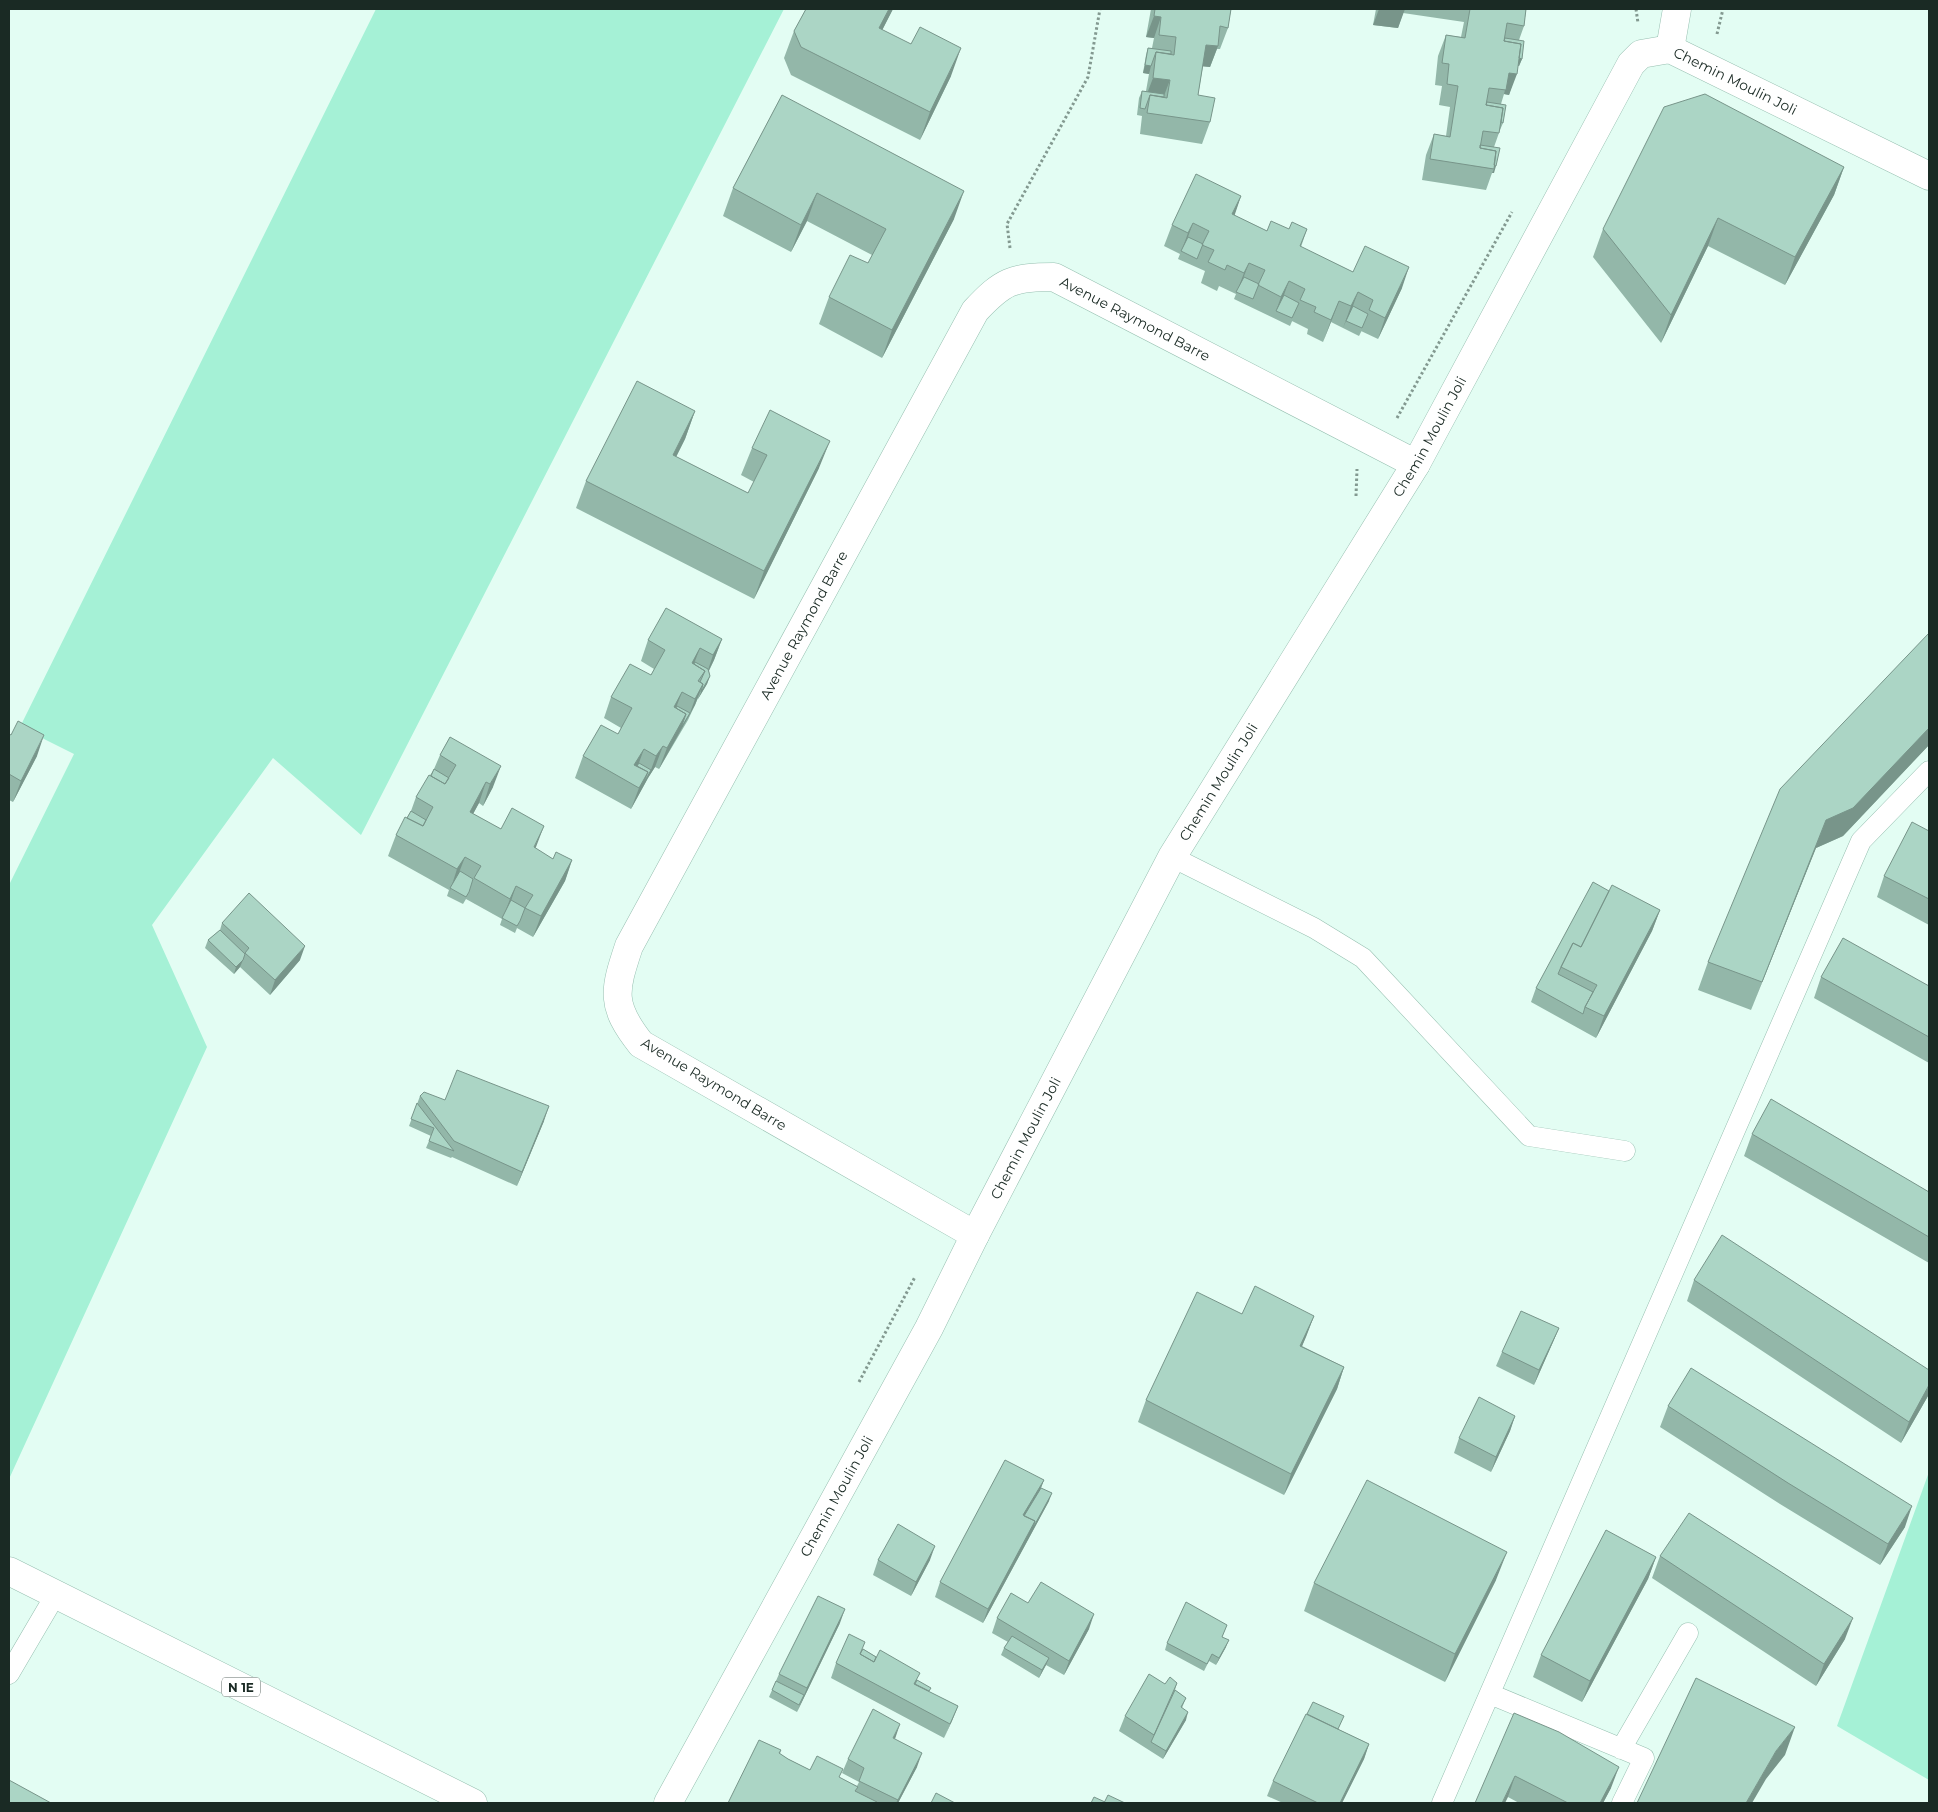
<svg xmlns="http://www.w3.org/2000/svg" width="1938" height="1812" viewBox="0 0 1938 1812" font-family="Montserrat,sans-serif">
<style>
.green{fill:#a5f1d6}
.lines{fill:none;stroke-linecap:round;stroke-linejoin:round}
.lane-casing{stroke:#96bfb0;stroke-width:21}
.street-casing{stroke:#96bfb0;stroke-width:29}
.primary-casing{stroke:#96bfb0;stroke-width:29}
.path{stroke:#839990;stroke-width:3;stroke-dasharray:2.5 2.5;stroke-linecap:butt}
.lane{stroke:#fff;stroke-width:20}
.street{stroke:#fff;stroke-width:28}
.primary{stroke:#fff;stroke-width:28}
.wall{fill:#93b7a9}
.shaded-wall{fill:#78958a}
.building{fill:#abd5c5;stroke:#78958a}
.labels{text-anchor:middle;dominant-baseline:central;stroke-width:4.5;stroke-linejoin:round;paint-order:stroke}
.shield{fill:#fff;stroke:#5f6a66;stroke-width:1}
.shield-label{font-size:12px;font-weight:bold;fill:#1a2a24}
.street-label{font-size:14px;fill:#1a2a24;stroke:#fff}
</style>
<rect width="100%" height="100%" fill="#e3fdf3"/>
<!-- green -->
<path class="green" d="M376,9H784L361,835L273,758L152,925L207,1047L9,1479V885L74,754L20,727Z
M1929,1472V1780L1837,1726Z"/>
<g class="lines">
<defs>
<path id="lane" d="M1172,857L1314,928L1363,958L1529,1136L1625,1151
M9,1674L56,1594
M1490,1694L1644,1758L1622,1803
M1621,1749L1688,1633
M1442,1803L1861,841L1929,771"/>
<g id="street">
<path d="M1670,49L1677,9"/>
<path id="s1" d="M975,1235L641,1044C610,1005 614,991 629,946L975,311C1003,281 1012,277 1054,277L1416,464"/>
<path id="s2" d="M668,1803L929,1328L975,1235L1172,857L1416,464L1631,64L1641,54L1670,49L1929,176"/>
</g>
<path id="primary" d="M9,1571L473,1803"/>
</defs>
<!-- lane casing -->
<use href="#lane" class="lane-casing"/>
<!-- street casing -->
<use href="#street" class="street-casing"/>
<!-- primary casing -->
<use href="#primary" class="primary-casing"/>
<!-- path -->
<path class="path" d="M1636,9L1638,23
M1717,34L1723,9
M1010,248L1007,224L1088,77L1100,9
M1397,418L1512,212
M1356,496L1357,469
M859,1382L915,1277"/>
<!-- lane -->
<use href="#lane" class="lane"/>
<!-- street -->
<use href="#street" class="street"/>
<!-- primary -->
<use href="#primary" class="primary"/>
</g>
<!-- wall -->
<path class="wall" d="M806,9H893L882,30L951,76L920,140L791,75L784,58L794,31Z
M1151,9H1231L1228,28L1220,49H1217L1210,67L1203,66L1198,95L1210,122L1202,144L1140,134L1142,116L1137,115L1139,98L1142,91H1146L1149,74L1143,73L1146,55L1148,48H1152L1154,38L1146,37Z
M1376,9H1526L1524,26L1519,40L1522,59L1519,66H1518L1509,95L1504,94L1501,104L1503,123L1500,130L1494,147V173H1492L1486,190L1422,180L1426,155L1434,134L1446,136L1450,107L1439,105L1442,86L1435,85L1438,56L1446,35L1461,37L1464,22L1403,13L1398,28L1373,25Z
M782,95L954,219L882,358L819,324L829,297L868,263L872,255L807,221L791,252L723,216L733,188Z
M1844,167L1834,195L1785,285L1708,246L1661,343L1593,257L1603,229Z
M1241,196L1234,215L1267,231L1289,229H1307L1301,247L1353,272L1402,288L1378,339L1361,331L1362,330L1359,336L1331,322L1323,342L1307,334L1308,329L1292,321L1293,319L1290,326L1234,299L1236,294L1219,286L1217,291L1201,283L1205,271L1178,259L1180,254L1164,246L1172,225Z
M695,411L685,439L676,457L748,493L754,482L741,475L752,448L819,468L754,599L576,508L586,481Z
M1929,633V745L1843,836L1816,848L1751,1010L1698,990L1708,962Z
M722,639L714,660L709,671L710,676L707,684L698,699V698L695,705L688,720L659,769L655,767L648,778L631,809L575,778L583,756L618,734L621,728L604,718L611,697L651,675L654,669L641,661L648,640Z
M9,734L37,756L13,802L9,800Z
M450,737L493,787L483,806L479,803L473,814L553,859L572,860L565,881L533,937L517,928L515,933L500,925L502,919L466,899L463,904L447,896L449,890L388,856L396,835L411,811L416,797L434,769L440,755Z
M1929,831V925L1877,897L1884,876Z
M1609,891L1660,910L1652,931L1596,1038L1578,1028L1531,1002L1536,988Z
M222,923L300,960L270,995L240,967L234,974L205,948L208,940L220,930Z
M1821,977L1929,986V1063L1814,998Z
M420,1096L544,1121L517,1186L452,1157L451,1158L426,1148L431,1136L409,1126Z
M1752,1134L1929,1192V1263L1744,1156Z
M1694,1280L1928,1396L1901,1443L1687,1301Z
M1242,1314L1314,1316L1302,1346L1344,1367L1337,1389L1284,1495L1138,1422L1146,1400Z
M1559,1328L1553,1342L1534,1385L1496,1366L1502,1352Z
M1668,1406L1905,1527L1880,1565L1780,1504L1660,1427Z
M1515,1416L1510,1431L1491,1472L1454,1453L1459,1438Z
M1044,1480L1041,1488L1049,1501L983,1623L935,1597L940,1582Z
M1660,1556L1845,1639L1816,1686L1652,1578Z
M1656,1557L1648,1579L1582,1702L1533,1677L1541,1655Z
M878,1560H930L911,1596L873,1575Z
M1496,1580L1445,1682L1304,1611L1314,1583Z
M1028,1603L1089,1629L1064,1675L1046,1665L1039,1678L1001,1655L1004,1648L1008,1642L992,1633L997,1618Z
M840,1623L797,1712L769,1697L779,1674Z
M1227,1625L1222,1637L1226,1647L1216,1665L1209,1661L1204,1671L1165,1650L1167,1643Z
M863,1649L917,1680L929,1692L958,1706L944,1738L831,1678L836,1663Z
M1177,1683L1175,1690L1186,1698L1182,1708L1186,1720L1163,1759L1119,1731L1125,1716L1165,1684Z
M1514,1713L1611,1788L1603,1803H1519L1508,1797Z
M1338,1729L1369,1744L1364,1759L1342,1803H1283L1267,1796L1273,1781Z
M895,1739L917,1767L898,1803H728L781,1750L780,1754L788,1759L810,1770L840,1778L857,1786L859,1782L842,1773L848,1759Z"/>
<!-- shaded-wall -->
<path class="shaded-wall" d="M889,9H893L869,56L879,28Z
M1379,9H1405L1398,28L1373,25Z
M1154,16L1161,17L1154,38L1146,37Z
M1206,45L1218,46L1210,67L1198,66Z
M961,48L951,76L920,140L930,112Z
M1499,55L1522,59L1519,66L1496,62Z
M1145,65L1151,66L1149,74L1143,73Z
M1509,73L1517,74L1509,95L1504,94Z
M1153,78L1170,80L1162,101L1150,95L1145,99Z
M1473,166H1496L1494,173H1492L1494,169Z
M1844,167L1834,195L1785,285L1795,257Z
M964,191L954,219L882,358L892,330Z
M817,193L807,221L791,252L801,225Z
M1241,196L1234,217L1232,214Z
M1718,218L1708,246L1661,343L1671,315Z
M1193,223L1185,245L1181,252L1188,233Z
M1249,263L1241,284L1236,294L1244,273Z
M1409,267L1402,288L1378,339L1385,318Z
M1289,281L1281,303L1276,311L1281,297Z
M1358,292L1350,314L1346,321L1343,328L1351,306Z
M1339,301L1331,322L1323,342L1331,320Z
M695,411L685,439L663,483L673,455Z
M830,441L819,468L754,599L764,571Z
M722,639L714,660L706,676L713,655Z
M700,648L692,669V663Z
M710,676L707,684L698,699L701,692Z
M703,684L695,705L659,769L667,748L686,714L690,713L695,699Z
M682,692L674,713V707Z
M1929,728V745L1843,836L1816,848L1751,1010L1762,982L1826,820Z
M44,735L37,756L13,802L21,781Z
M663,746L655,767L648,778L656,756Z
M644,749L636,771L634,765Z
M501,766L493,787L483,806L490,784Z
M651,770L648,778L631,809L639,788L648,772Z
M486,782L479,803L462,834L470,812Z
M544,826L536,847L526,868L534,847Z
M465,857L457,878L450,891L457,869Z
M572,860L565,881L533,937L541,916Z
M516,886L509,907L502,920L510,899Z
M1660,910L1652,931L1596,1038L1604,1016Z
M305,946L300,960L270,995L275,980Z
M243,960L240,967L234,974L236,967Z
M549,1106L544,1121L517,1186L522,1172Z
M1314,1316L1306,1337L1293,1367L1300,1346Z
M1559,1328L1553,1342L1534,1385L1539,1370Z
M1344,1367L1337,1389L1284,1495L1291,1474Z
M1929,1385V1391L1928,1396L1901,1443L1909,1422Z
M1515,1416L1510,1431L1491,1472L1496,1457Z
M1044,1480L1038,1495L1022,1523L1023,1515Z
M1052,1493L1049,1501L983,1623L988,1609L1035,1521Z
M1912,1506L1905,1527L1880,1565L1888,1544Z
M935,1546L930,1560L911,1596L916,1582Z
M1507,1552L1496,1580L1445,1682L1455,1654Z
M1656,1557L1648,1579L1582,1702L1590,1681Z
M845,1609L840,1623L797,1712L807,1688Z
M1094,1614L1089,1629L1064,1675L1069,1661Z
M1853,1618L1845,1639L1816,1686L1824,1664Z
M1229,1640L1226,1647L1216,1665L1219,1658Z
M1049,1658L1046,1665L1039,1678L1042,1670Z
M958,1706L952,1721L944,1738L950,1724Z
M1188,1712L1186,1720L1163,1759L1166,1751Z
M900,1724L895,1739L893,1738Z
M1795,1727L1785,1755L1766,1779L1752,1803H1746L1776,1751Z
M1369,1744L1364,1759L1342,1803H1340Z
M922,1753L917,1767L898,1803H896Z
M1619,1767L1611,1788L1603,1803H1600Z
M1515,1776L1508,1797L1505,1803H1502Z"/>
<!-- building -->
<path class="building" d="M806,9H889L879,28L911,44L920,27L961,48L930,112L801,47L794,31Z
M1155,9H1231L1228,28L1220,26L1218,46L1206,45L1198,95L1215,98L1210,122L1147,113L1150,95L1167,98L1170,80L1153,78L1156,52L1174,55L1176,37L1159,35L1161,17L1154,16Z
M1470,9H1526L1524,26L1507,23L1504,41L1521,44L1517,74L1509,73L1506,90L1489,88L1486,105L1503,108L1499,133L1483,131L1480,148L1496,151L1494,169L1430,159L1434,134L1450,137L1458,86L1447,84L1449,64L1442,63L1446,35L1465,38Z
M1505,38L1524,41L1522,59L1519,58L1521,44L1504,41Z
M1148,48L1171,51V54L1156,52L1151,66L1145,65Z
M1142,91L1164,94V97L1150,95L1145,109L1140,108Z
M1705,94L1844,167L1795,257L1718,218L1671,315L1603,229L1664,107Z
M782,95L964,191L892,330L829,297L850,255L868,263L886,229L817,193L801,225L733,188Z
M1487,102L1506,105L1503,123L1501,122L1503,108L1486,105Z
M1480,145L1500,148L1496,166L1494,165L1496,151L1480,148Z
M1196,174L1241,196L1232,214L1267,231L1271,221L1289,229L1292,222L1307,229L1300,246L1353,272L1365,246L1409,267L1385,318L1369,310L1373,300L1358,292L1351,306L1339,301L1331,320L1314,312L1316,307L1300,300L1305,289L1289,281L1281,297L1258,285L1265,270L1249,263L1244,273L1227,265L1225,270L1208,262L1214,250L1202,245L1209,231L1193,223L1188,233L1172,225Z
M1188,237L1203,244L1197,259L1181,251Z
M1244,277L1259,284L1253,299L1236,292Z
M1284,295L1299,303L1292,318L1276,311Z
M1353,306L1368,314L1362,328L1346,321Z
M637,381L695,411L673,455L748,493L767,455L752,448L770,410L830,441L764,571L586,481Z
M666,608L722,639L713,655L700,648L692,663L705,671L698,681L703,684L695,699L682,692L674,707L686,714L667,748L663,746L656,756L644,749L634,765L648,772L639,788L583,756L601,725L618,734L632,708L611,697L630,664L651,675L665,650L648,640Z
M1929,633V728L1853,808L1826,820L1762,982L1708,962L1780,789Z
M695,662L708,669L710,676L701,692L703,684L700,682L705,671L694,664Z
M677,706L690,713L681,728L686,714L676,708Z
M18,721L44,735L21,781L9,774V734L11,735Z
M450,737L501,766L490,784L486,782L470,812L501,829L512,808L544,826L534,847L553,859L556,852L572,860L541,916L525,908L533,895L516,886L510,899L474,878L481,866L465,857L457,869L396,835L405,817L423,826L433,807L416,797L429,775L445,784L456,765L440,755Z
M639,763L651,770L642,786L648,772L637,766Z
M434,769L449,778L445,784L431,776Z
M411,811L426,820L423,826L407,818Z
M1912,822L1929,831V899L1884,876Z
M460,871L473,879L469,892L466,897L450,888Z
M1593,882L1609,891L1581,947L1573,943L1561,967L1558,974L1593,992L1585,1007L1583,1014L1536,988Z
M1612,885L1660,910L1604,1016L1585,1007L1597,985L1561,967L1573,943L1581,947Z
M249,893L305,946L275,980L245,953L249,948L222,923Z
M511,900L525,908L520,921L517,926L502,918Z
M220,930L245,954L243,960L236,967L208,940Z
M1843,938L1929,986V1037L1821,977Z
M457,1070L549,1106L522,1172L454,1141L420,1096L424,1092L445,1100Z
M1771,1099L1929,1192V1237L1752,1134Z
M417,1103L454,1151L429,1141L434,1128L411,1119Z
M1722,1235L1929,1370V1385L1909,1422L1694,1280Z
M1255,1286L1314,1316L1300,1346L1344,1367L1291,1474L1146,1400L1197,1292L1242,1314Z
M1521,1311L1559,1328L1539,1370L1502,1352Z
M1691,1368L1912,1506L1888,1544L1788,1483L1668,1406Z
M1479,1397L1515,1416L1496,1457L1459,1438Z
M1005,1460L1044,1480L1023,1515L1035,1521L988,1609L940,1582Z
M1367,1480L1507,1552L1455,1654L1314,1583Z
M1041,1488L1052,1493L1033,1528L1035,1521L1024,1516Z
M1689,1513L1853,1618L1824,1664L1660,1556Z
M898,1524L935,1546L916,1582L878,1560Z
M1606,1530L1656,1557L1590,1681L1541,1655Z
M1041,1582L1094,1614L1069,1661L997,1618L1011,1593L1028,1603Z
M818,1596L845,1609L807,1688L779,1674Z
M1186,1602L1227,1625L1222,1637L1229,1640L1219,1658L1212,1654L1207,1664L1167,1643Z
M849,1634L865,1642L860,1654L874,1662L880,1650L920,1673L914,1684L958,1706L950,1724L836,1663Z
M1012,1636L1049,1658L1042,1670L1004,1648Z
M863,1649L876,1657L874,1662L860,1654Z
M1149,1674L1165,1684L1170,1677L1177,1683L1154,1735L1125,1716Z
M1696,1678L1795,1727L1776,1751L1746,1803H1637Z
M917,1680L931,1688L929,1691L915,1684Z
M776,1681L804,1695L799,1705L772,1690Z
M1175,1690L1186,1698L1181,1707L1188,1712L1166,1751L1151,1742Z
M1313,1702L1344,1716L1338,1729L1307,1714Z
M873,1709L900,1724L893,1738L922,1753L898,1800L859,1781L864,1768L848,1759Z
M1514,1713L1559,1732L1619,1767L1600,1803H1568L1515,1776L1502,1803H1475Z
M1306,1714L1369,1744L1340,1803H1318L1273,1781Z
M759,1740L781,1750L779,1753L788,1759L810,1770L817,1756L843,1769L839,1777L858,1787L855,1791L877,1802V1803H728Z
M9,1780L51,1803H9Z
M936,1793L955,1803H931Z
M1108,1795L1125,1803H1104Z
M1094,1797L1105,1802L1104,1803H1091Z"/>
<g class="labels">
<!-- shield labels -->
<rect class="shield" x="222" y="1677.5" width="38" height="19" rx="4"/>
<g class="shield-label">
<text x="241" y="1687">N 1E</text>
</g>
<!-- street labels -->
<g class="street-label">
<text stroke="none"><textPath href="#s2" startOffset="2105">Chemin Moulin Joli</textPath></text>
<text stroke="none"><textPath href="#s1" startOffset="1395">Avenue Raymond Barre</textPath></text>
<text stroke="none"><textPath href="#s2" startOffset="1565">Chemin Moulin Joli</textPath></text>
<text stroke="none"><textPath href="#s1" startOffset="856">Avenue Raymond Barre</textPath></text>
<text stroke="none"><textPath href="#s2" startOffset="1160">Chemin Moulin Joli</textPath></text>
<text transform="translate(714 1084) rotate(31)">Avenue Raymond Barre</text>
<text stroke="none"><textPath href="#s2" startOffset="755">Chemin Moulin Joli</textPath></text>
<text stroke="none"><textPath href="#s2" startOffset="350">Chemin Moulin Joli</textPath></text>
</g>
</g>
<!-- border -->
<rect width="1938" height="1812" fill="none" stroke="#1a2a24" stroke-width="20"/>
</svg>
